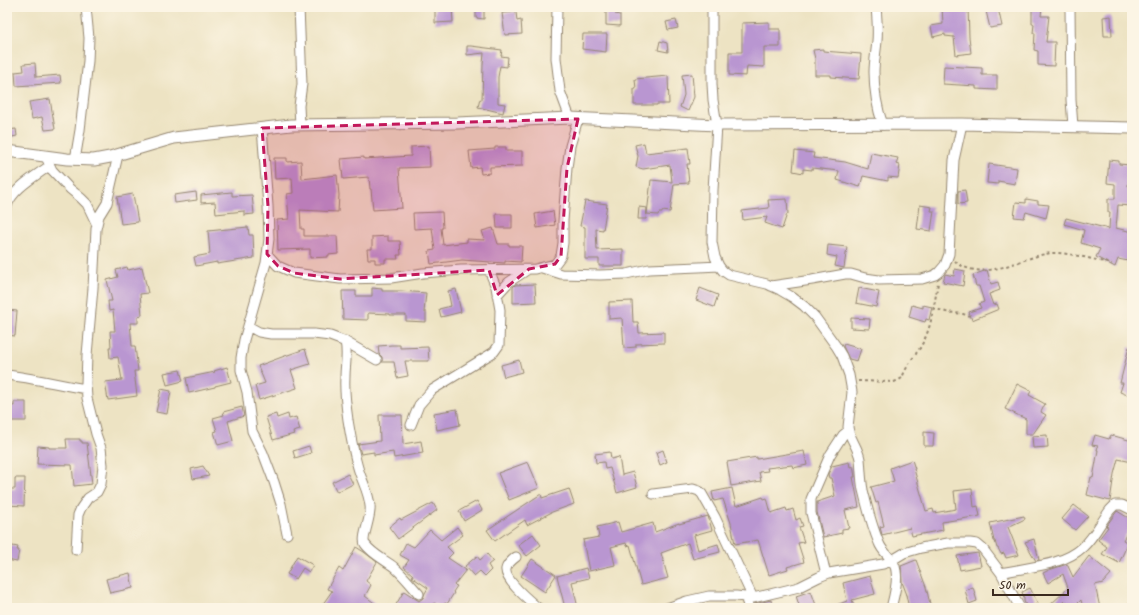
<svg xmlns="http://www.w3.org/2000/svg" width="1139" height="615" viewBox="0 0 1139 615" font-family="Kalam,sans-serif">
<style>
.building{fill:#b996d1}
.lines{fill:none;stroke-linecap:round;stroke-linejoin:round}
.minor-casing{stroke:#948670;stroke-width:11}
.tertiary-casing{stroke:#948670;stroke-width:13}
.path{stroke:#948670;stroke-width:2;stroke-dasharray:3 3;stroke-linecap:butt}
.minor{stroke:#fff;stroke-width:9}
.tertiary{stroke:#fff;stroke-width:11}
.marked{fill:#c2185b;fill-opacity:0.2;stroke:#c2185b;stroke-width:3;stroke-dasharray:8 5;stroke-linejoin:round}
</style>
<rect width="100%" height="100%" fill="#fcf5e5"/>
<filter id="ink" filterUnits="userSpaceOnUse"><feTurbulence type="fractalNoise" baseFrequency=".025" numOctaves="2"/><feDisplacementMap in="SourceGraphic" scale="8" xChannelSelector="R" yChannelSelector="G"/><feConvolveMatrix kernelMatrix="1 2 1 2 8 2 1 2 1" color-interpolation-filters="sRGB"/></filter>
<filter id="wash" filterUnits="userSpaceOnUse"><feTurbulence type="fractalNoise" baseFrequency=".012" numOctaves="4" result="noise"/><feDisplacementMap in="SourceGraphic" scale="16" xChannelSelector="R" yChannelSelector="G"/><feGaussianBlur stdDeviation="0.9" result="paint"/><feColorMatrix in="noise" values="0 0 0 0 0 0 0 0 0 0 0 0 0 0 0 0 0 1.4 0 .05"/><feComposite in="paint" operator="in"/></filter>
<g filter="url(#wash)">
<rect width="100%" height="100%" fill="#ede3c3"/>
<g id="blocks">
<!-- building -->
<path class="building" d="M435,7H452L453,22L435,23Z
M476,7H484V19L476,18Z
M942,7H968L969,37L971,53L956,55L954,37L945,36V34L933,37L931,26L943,24Z
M1032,7H1042L1041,16H1049L1046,42H1055L1054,66L1038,65V51L1034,50L1035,33H1033L1034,24H1032Z
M998,8L1002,26L990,28L986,11Z
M606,11L616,12L615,14L620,15V26L606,25Z
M516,12L517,21L521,20L522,34L505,35L502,13Z
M1111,16L1112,36H1104L1103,17Z
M676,20L678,28L668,30L666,22Z
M769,22V29H780V47H764V67L747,66L746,76L729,75V52H742V23Z
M583,34H607L606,52L582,49Z
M660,41L667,43L668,52L658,50Z
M467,46H471L502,50L501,56L508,57L507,67L500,66L498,77V103L505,104L503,113L478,107L480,99L482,100L483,64L484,53L467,55Z
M823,49V51L861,54L859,79L831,77V75H815V59L813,50Z
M35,63L36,77L60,75L61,83L16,86L15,72L24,71L23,64Z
M944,66L982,68V75H997V90L976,89V86L943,84Z
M692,74L694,97L688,111L680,107L684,95L682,75Z
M668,76L669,104H657V105H634V89H636L635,79Z
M50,99L55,129L45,130L42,117L32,119L29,102Z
M16,129L17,136L7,138V130Z
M644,143L646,153L688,148L690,164H687L689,183L674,184L670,212L662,211V213H659L658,215L647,214L651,180L672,182L670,165L643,169L636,167L638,156L635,145Z
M429,146L430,167L399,168L402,208L373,210L371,189H370L369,177L343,179L341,159L364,157V159L411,156V147Z
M495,147H506V151H522V166L490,167V173L481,174L480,167L471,168L469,151L495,149Z
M795,151L814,153L813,158L845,162L868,169L871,153L898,158L896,164L900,165L898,178L888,177V181L863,176L860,187L837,180L839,171L812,168V170L803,169V173L793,171Z
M274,158H287V162L301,161L302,179L337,175L339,195L338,212L300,210L301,229H304V236H337L338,254L328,255V257L310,258V249L278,250L277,220L289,219L287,194L293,193L292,178L275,179Z
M1109,160L1119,161V164L1130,165L1128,186H1130V206L1118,205L1116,228L1132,232V256H1129L1128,261L1118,259L1115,267L1096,257L1100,249L1081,243L1084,230L1064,224L1066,218L1109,229L1110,212H1108V199H1115V184L1107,183Z
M989,164L1017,168L1015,184L998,181V184L987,183Z
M965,190L967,203L958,204V191Z
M196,192L197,200L175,203L174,195Z
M232,192V196L252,195L254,214L244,215V211L216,214L215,202L201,203V195Z
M133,194L138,222L121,224L117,197Z
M787,199L788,214H787L782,229L765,223L767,217L743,220L742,211L769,208L768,200Z
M1026,199L1038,201V204L1049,205L1046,218L1026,212L1024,218L1014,217L1016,202L1026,203Z
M585,201L607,204L603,230L596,229L597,250L623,249V266H599V259H585V227L580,226Z
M920,205L932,207L931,211H934L931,231L917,229Z
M639,207L647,208L646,219H638Z
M553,211L555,225L537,228L535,214Z
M442,212L443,228H441L443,245L467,242V239L485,240L482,231L493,228L498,244H509V246H522L521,262L505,261V263L462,260L431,264L429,251L435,250L432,228L414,229L413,213Z
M496,214H512V228H497Z
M248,227L249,235H253L254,258L217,264V262L196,266L194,257L210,254L208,231Z
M388,236V241H400L401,255H397L398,259H385V263H375V259H368L367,249H372V237Z
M828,245L847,247L844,268L835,266L837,257L827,255Z
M127,267L128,270L142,267L148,293L140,294L142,315L138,316V323H130L132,346H135L138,371H134L137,396L108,400L105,382L122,380L118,357L110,358L109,347H111L110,331H115L113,310L109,311L108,301H112L107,280L118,277L116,270Z
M955,269L965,271L963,286L943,282L945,274L954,276Z
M987,270L991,284L998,282L1000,290L989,294L993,305L997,304L999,309L972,320L969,312L981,308L979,304L984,302L979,286H976L973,275Z
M535,284L536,302L513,303V287L515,285Z
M372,288L382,289V291H401L426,293L424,312H426V322L406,321V315H390V314L368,313V320L343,319L342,291H356V296H372Z
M700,288L718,295L714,307L696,300Z
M859,288L879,292L876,307L856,303Z
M456,289L461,312L441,317L439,309L451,306L448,291Z
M632,301L633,322H638L639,333L664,332V343L636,344V347L624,348L622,318L609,319V302Z
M912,305L923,308V305L932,307L929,320L926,319L925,322L909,317Z
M7,310L17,311L15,336L7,335Z
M851,318L870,319L869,329L851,328Z
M844,344L861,349L857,361L849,359L843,346Z
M392,345H400V348L428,347L429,361H405L408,376L397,378L394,362H382V357L379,354L378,346Z
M1129,347L1132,348V397L1120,392L1123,383H1120Z
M305,349L310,364L291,370L297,388L259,400L255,386L265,383L258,366L282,357Z
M519,360L522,372L504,377L501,365Z
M227,367L231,382L215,386V387L189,393L186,378L215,372L214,371Z
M180,370L183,381L167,385L164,373Z
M1017,384L1031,391L1029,395L1045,404L1041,412L1046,415L1033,434H1026V419L1005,409Z
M161,389L171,391L167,414L156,412Z
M14,402H26V421H7V405L14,406Z
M242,407L244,416L228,421L233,441L218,445L214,432L217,431L213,418L224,415L223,412Z
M457,409L460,425L437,430L434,413Z
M276,414L277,418L288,414L289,419L296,417L300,430L293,432L294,434L273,440L266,417Z
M379,415H402L403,444L421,441L423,453L394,458L393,452L374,455V452L361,454L358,444L380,441Z
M924,432L934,433L933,446H924Z
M1047,435L1048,447L1033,448L1032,436Z
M1095,435L1109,439L1111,435L1132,441V462L1118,459L1114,474L1110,501L1087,495L1091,477L1093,478L1098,450H1097L1098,446L1092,445Z
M66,439H80V441H82V443H87L92,484L74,486L72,465L37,464L38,446L49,447V448H67Z
M309,446L311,453L295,458L293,451Z
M663,450L667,462L660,465L656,453Z
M804,451L807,465L793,468L792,465L767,468L768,471L759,472L761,481L731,486L727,462L757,457V459Z
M610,452L611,459L619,457L622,475L633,472L637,487L617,493L610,468L605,469L604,462L596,463L595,454Z
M912,460L915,469H914L926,511L933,509L934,513L956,509L954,491L972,489L974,507L978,506L980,516L942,522L943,530L922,534L912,536L910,528L882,535L880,527L884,526L878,502L876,503L871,487L894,481L890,468Z
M528,462L539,488L509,500L498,473Z
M849,462L850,467L853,466L855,477H853L859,507L845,510L849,528L842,529V533L823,537L817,512V502L835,496L831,478H829L828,474L832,466Z
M203,466L209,476L193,479L191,469Z
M348,474L353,484L337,492L332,482Z
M15,478H25L24,506L7,505V489H15Z
M732,488L736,506L763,497L764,499L767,498L771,513L786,508L787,511L793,509L796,520L800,518L803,526L799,527L804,542L798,543L804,562L787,567L788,569L769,575L758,540L735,544L731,523L723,499L714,501L712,492Z
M569,489L574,504L552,512L527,525L525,520L495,541L487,530L541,494L542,498Z
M477,501L482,510L464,521L459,511Z
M433,503L437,510L398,539L389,527L400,518L401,520Z
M1074,505L1088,516L1075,530L1062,519Z
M1117,511L1132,520V524L1123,540L1128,543L1119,563L1102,554L1107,547L1098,540L1108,527L1106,526L1107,525Z
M708,516L712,530L694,535L698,550L718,544L720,552L693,559L688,543L661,553L668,578L641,585L630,545L627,546L626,543L611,547L615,565L589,571L583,540L599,537L597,527L618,522L621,532L653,523L655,532L679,523V524Z
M1024,516L1025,519L1008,527L1019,555L1006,558L1004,553L1001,554L998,548H997L995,541H994L990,523Z
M457,527L463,535L447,547L453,553L448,558L466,570L454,585L457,586L453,592L454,593L447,604L445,603L442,608L434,603L430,608H394L404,591L419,601L423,598L425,593L428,588L412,577L413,575L404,567L409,560L400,555L406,543L414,547L430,530L441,540Z
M533,534L541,545L527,556L518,545Z
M1034,539L1039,560L1036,561L1025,542Z
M7,545L18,547L17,550H19L17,562L7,560Z
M356,547L364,552L377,562L366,581L371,585L365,596L381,608H320L332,591L327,589L339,568L343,571Z
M978,553L981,566L960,570L957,556Z
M487,554L493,561L488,565L491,570L485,576L480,571L474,576L465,566L477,556L480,560Z
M297,556L313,565L309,572L303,568L296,579L287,574Z
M1089,556L1111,574L1103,583L1095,585L1100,608H1083L1081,600L1073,608L1065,601L1058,608H1048V607L1068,588L1063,574L1048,583L1043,573L1049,570L1067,564L1073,577Z
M532,559L556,575L545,592L521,576Z
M916,560L926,587L931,608H909L906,595H907L902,582L901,566Z
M586,568L589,578L572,582L578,608H565L557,576Z
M130,573L133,588L110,593L106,579Z
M870,576L875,594L852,600L855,608H831V607L847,601L843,583Z
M973,587L977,601L969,604L965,590Z
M1030,588L1038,604L1027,608L1024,601V598L1022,592Z
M811,591L817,608H800L796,596Z
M771,600L772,608H755L754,604Z"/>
</g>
</g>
<g filter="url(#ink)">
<use href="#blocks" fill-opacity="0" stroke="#948670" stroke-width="1"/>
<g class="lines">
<defs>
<path id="minor" d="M299,7L302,84L299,106L300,125
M557,7L556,58L560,91L570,118
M712,7V84L713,100L717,125L713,190L712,242L715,257L719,266L723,271L729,275L767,284L780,290L792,297L804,306L815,317L836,346L842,356L849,375L852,392L848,427C849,438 858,447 860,459C861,469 861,480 863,490C867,507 872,526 879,543C883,554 895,559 896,571C898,583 894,596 891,608
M876,7C877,18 878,30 877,41C876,52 874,62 874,72C874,90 877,108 883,125
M1070,7L1071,100L1073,126
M262,128L268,206L269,239L266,263L244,340L241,358V370L247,392L252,431L263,453L274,482L281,504L287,534
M46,157L52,170L70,189L81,198L87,204L97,225
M75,160L80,130L88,61L89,38L86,7
M7,206C12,189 36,176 49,166
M267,254L278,266L294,273L340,279L391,278L423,273L461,270L535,269L555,264L561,256L563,243V221L567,168L570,146L578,119
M542,268L561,274L600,275L626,274L649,269L699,267L719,266
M771,286L812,280L845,274H851L865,278L879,280L922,279L935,275L939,272L945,265L949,254L954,160L962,124
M497,295L509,282L527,270
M248,326L259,332L271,334H314L330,336L346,342L377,360
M345,341C348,355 345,364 345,377C344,392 346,406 348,420C351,438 354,457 360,474C364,485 369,494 370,506C372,516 361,538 365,544C372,554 385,560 394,567C403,575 411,585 419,594
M7,375C34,378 60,385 86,389
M411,425L419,405L432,390L494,352L499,345L500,310L496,287L489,270
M653,494L693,489L699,491L702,494L715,517L753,598
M76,550L78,515L81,508L88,498L97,492L101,484L103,465L101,448L96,434L87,398L86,383L87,355L93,288L96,229L99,216L107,203L118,155
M516,557C512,560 507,564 506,569C504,580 530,601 538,608
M1001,573C1027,567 1063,566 1083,547C1094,537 1101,522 1110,510L1115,505H1122L1132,510
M826,574L811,513V499L830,455L843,435L848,431
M745,597L749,608
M667,608L687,601L709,596H736L753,598L799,587L819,577L829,573L883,564L889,562L904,553L921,548L948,543H970L977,544L983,549L1001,573L1020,608
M1132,608V607"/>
<path id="tertiary" d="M7,151L67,159L94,160L110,157L174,138L291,125L457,123L570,118L717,125L962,124L1132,128"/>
</defs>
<!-- minor casing -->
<use href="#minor" class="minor-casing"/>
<!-- tertiary casing -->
<use href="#tertiary" class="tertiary-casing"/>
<!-- path -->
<path class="path" d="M955,261C983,285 1021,256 1052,253C1068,252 1096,260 1112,264
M933,308L946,312L963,314L974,317
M858,381L894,382L899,380L902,378C905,370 910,361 916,354C917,351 920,349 921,346C932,328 934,304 938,283"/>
<!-- minor -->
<use href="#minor" class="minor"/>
<!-- tertiary -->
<use href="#tertiary" class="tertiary"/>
</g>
</g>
<!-- marked area -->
<path class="marked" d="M578,119L567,168L561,256L555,264L529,269L497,295L489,270L340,279L294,273L278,266L267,254L268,206L262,128Z"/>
<!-- margin -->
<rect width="1139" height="615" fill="none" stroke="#fcf5e5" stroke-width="24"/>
<!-- scale -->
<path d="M993 589v6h75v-6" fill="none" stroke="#3b2a1e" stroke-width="2"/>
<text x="999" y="589" font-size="12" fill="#3b2a1e" stroke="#fcf5e5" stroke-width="3" paint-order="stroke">50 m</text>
</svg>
